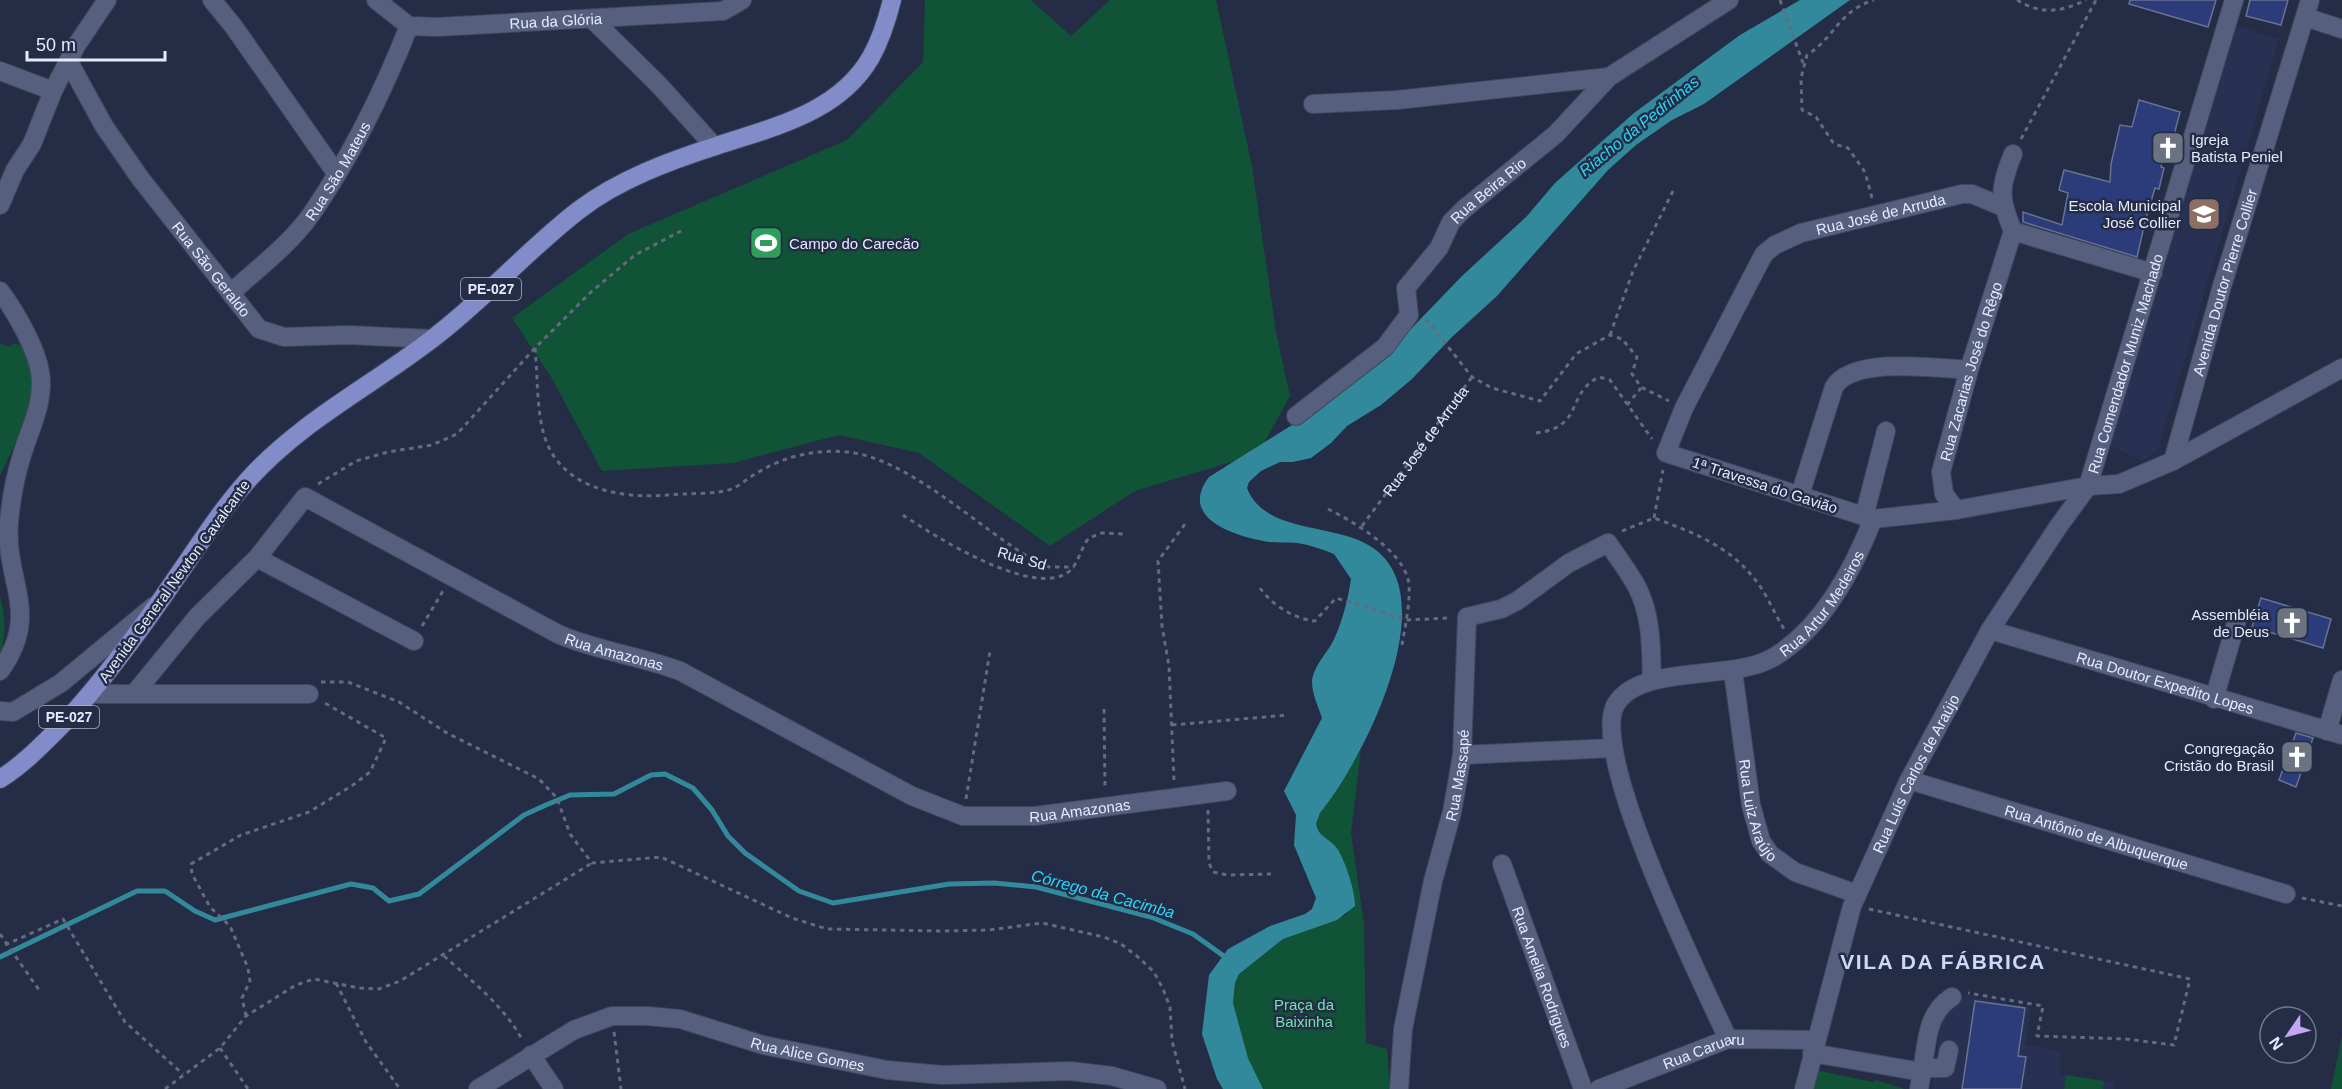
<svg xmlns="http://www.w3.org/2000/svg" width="2342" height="1089" viewBox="0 0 2342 1089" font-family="Helvetica,sans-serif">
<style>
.built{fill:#283152}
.green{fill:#105336}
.water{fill:#33899c}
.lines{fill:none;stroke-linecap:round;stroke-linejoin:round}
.stream{stroke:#33899c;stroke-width:5}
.building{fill:#2c3b79;stroke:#687291;stroke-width:1.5}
.minor-casing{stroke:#41475e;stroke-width:20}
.major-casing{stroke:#41475e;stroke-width:20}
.path{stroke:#636a81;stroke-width:3;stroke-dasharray:4.5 4.5;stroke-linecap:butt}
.minor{stroke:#56607e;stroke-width:18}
.major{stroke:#828cc8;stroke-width:18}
.labels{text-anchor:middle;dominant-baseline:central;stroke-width:5;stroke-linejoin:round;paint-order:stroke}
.shield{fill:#242c46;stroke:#abb2c6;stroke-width:1.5}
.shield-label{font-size:14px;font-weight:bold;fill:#e5ebfd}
.street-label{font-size:15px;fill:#e5ebfd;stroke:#242c46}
.poi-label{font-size:15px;fill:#e5ebfd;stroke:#242c46;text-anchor:end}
.park-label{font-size:15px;fill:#6fe4a9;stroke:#242c46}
.water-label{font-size:16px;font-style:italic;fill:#29d7f8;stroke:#242c46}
.district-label{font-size:21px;font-weight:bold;letter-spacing:1.5px;fill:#cdd9fb;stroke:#242c46}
</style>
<rect width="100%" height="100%" fill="#242c46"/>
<!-- built -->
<path class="built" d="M2237,26L2279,39L2160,444L2155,453L2143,461L2110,446Z
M1966,996L2031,1007L2026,1045L2061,1051L2059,1074L2114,1082L2113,1089H1932L1943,1008Z"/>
<!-- green -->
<path class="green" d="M925,0H1031L1071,36L1110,0H1216L1252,166L1276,332L1290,396L1258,454L1135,491L1050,546L919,453L839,435L733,463L602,471L551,377L512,318L628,234L847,140L923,62Z
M10,343L26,346L38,356L34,403L0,476V344L12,347Z
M0,596C5,615 7,636 0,654Z
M1361,750L1351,833L1364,924L1366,1043L1387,1049L1390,1089H1263L1248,1058L1233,1003L1235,983L1239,974L1283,939L1346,915L1355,900C1347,884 1348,866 1337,850C1331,840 1318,837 1316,824L1320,813Z
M2342,1035V1089H2331Z
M1815,1070L1873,1082L1876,1080L1905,1089H1810Z
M2066,1075L2104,1081L2103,1089H2064Z"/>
<!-- water -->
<path class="water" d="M1800,0H1850L1704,104L1672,120L1636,145L1608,170L1497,296L1452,337L1412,379L1381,405L1347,426L1331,443L1311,458L1293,462H1280L1261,471L1249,482L1247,488C1265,534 1333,523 1370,546C1449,594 1362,762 1320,813L1316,824C1318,836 1328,838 1335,846C1344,855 1356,894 1355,906L1337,920L1283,939L1239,974L1235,983L1233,1003L1248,1058L1263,1089H1223L1217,1079L1202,1034L1209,975L1228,949L1270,926L1305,914L1312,909L1316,898L1294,845L1296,815L1284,791L1322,718C1318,706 1312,694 1312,682C1313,665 1329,652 1335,637C1343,619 1348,599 1351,579L1334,554C1322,549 1310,545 1297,543C1288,542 1279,543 1269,542C1237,537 1177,519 1209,477L1308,415L1378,363L1462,276L1527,216L1555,183L1634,113L1740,35Z"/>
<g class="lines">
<!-- stream -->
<path class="stream" d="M0,957L137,891H165L195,911L215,920L351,884L373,888L389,901L419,894L524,815L546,805L570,795L614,794L651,775L665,774L693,788L712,810L728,836L745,853L799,891L833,903L949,884L994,883L1036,887L1151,917L1193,934L1228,959"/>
</g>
<!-- building -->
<path class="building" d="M2130,0H2216L2208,27L2129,4Z
M2250,0H2288L2281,25L2246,16Z
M2139,100L2180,112L2174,135L2168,133L2161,167L2164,168L2159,189L2155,188L2146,218L2137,257L2023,222V212L2062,225L2068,193L2059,190L2064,170L2110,182L2111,164L2120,125L2132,127Z
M2261,598L2331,619L2323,648L2252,627Z
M2296,733L2313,738L2296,787L2279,780Z
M1975,1001L2025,1008L2018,1056L2026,1057L2021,1089H1962Z"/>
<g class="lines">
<defs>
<g id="minor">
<path d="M212,0L234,27L336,173"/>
<path id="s2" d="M376,0L409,26L437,27L723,11L742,0"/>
<path d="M2305,17L2342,29"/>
<path d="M592,19L658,84L714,146"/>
<path id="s3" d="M69,62L104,126L140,178L259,329L284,337L349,335L432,339"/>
<path d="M0,71L53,91"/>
<path d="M1313,104L1397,100L1609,77"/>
<path d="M2013,154C1999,188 1999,198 2013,231L2153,273"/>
<path d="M0,205L15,170L32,144L53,91L76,46L107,0"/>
<path d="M0,291C15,311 36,347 40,372C45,402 30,428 22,455C15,477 11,499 9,522C4,582 42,613 0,671"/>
<path id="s4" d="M232,292C258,268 289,245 310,216C351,157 383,92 409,26"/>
<path id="s5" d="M1296,416L1385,347L1409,315L1406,288L1439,248L1451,222L1464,209L1556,134L1609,77L1729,0"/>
<path id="s6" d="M2173,461L2222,286L2310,0"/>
<path d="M1800,495L1834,387C1853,356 1937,368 1969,370"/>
<path id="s7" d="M1956,510L1944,494L1941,472L1969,370L2013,231"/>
<path d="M1864,517L1886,431"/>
<path id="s8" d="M1873,519L1666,453L1684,408L1756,269L1764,254L1775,245L1801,233L1962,194H1972L2003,207"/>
<path d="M257,558L414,641"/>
<path id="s9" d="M1990,630L2342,735"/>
<path id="s10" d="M1733,671L1751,805L1761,841L1770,854L1795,872L1857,894"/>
<path id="s11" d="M91,694H134L197,617L257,558L305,497L558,634C597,651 640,656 680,671L912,796L963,816H1035L1227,791"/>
<path d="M134,694H309"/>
<path d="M2214,699L2237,620"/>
<path d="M0,711L13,712L61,683L154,606"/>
<path d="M2327,731L2342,680"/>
<path d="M1462,755L1613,748"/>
<path id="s12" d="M1909,780L2286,894"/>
<path id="s13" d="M1502,864L1583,1089"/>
<path id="s14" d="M1728,1039C1703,984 1587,752 1616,704C1641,663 1733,682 1774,657C1822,628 1853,570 1873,519L1956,510L2088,486L2119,484L2173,461L2342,368"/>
<path d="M1812,1053L1922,1072L1919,1089"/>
<path d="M531,1055L554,1089"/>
<path d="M1923,1068H1945L1949,1050"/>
<path d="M1922,1072C1927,1044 1926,1013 1952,997"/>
<path id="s15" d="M478,1089L574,1030L612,1016H647L680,1019L763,1045L887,1070L943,1075L1070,1071L1112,1076L1157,1089"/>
<path id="s16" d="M1399,1089L1403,1029L1433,881L1452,812L1462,755L1467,617L1501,609L1517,601L1569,563L1608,543C1618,558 1629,572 1637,587C1652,616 1651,649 1652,681"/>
<path id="s17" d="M1599,1089L1728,1039L1815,1040"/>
<path id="s18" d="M1804,1089L1852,906L1909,780L1990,630L2058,527L2088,486L2234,0"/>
</g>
<path id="major" d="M0,779C24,764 44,743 64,723C106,678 142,628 176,578C199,545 221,510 248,480C301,421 370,387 432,339C484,300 527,250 579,210C618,180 669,161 716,146C773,127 839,113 871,57C881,39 887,20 892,0"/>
</defs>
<!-- minor casing -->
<use href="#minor" class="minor-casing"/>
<!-- major casing -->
<use href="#major" class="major-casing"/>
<!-- path -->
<g class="path">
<path d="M1780,0L1803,63"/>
<path d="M2017,0C2041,15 2061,12 2086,0"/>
<path d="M2021,139L2096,0"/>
<path d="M1872,198L1865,172L1848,148L1834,144L1816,117L1802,110L1801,78L1807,55C1835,37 1840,10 1874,0"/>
<path d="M1426,319L1472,377L1492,388L1540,401L1576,354L1610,335L1622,339L1637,357L1632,374L1641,387L1669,401"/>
<path d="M1610,335L1633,271L1673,191"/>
<path d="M535,348C538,377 536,410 545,438C562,489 621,499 667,495C684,493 719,495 734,488C742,484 749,477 757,473C784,456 816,449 848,452C910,459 981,530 1035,561L1049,567H1074"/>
<path d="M1627,405L1641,388"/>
<path d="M1536,433C1585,427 1565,394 1599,377L1610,380L1652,439"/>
<path d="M318,484L356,461L388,452L432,445L457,434L535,348L591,292L635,255L681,231"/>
<path d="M1328,509C1354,522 1400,549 1408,579C1412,596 1405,627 1402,645"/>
<path d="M903,515C934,536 1031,597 1067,573C1079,565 1080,548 1089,538L1102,533L1124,534"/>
<path d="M1654,518L1663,470"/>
<path id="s1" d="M1362,526L1472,377"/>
<path d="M1622,531L1654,518C1692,532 1727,545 1753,577C1766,592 1774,613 1784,629"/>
<path d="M1260,588C1272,605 1294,619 1315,621L1336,598L1406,620L1449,618"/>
<path d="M422,626L443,591"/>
<path d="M321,682H348L399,702L447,733L539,779L557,798L570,834L592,863L661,857L792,918L827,929L943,931L989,930L1042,923L1104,937L1121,944L1138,957L1154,972L1163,989L1170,1007L1172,1041L1185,1089"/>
<path d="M1104,709L1105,788"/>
<path d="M1172,725L1288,715"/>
<path d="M1174,780L1169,666L1162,626L1158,561L1185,524"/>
<path d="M966,799L990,651"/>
<path d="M1208,810L1209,863L1213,872L1228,875L1271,874"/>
<path d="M2302,898L2342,906"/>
<path d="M1869,909L2190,979L2174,1045L2126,1039L2037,1036L2043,1006L1968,993"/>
<path d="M0,934L39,990"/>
<path d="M5,945L63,919L125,1022L183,1074"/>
<path d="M444,956C473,982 504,1006 523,1041"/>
<path d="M336,983L366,1042L400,1089"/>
<path d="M246,1016L242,998L250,981L248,968L230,926L210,907L192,874L191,864L241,835L309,812L353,785L370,772L386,738L323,702"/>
<path d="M614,1032L621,1089"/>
<path d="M220,1048L248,1089"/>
<path d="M165,1089L220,1048L246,1016L296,985L314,979L359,988L379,989L400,981L592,863"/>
</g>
<!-- minor -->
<use href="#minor" class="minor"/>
<!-- major -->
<use href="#major" class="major"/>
</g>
<!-- icons -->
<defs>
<symbol id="church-square" viewBox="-11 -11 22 22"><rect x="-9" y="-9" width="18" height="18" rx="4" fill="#6b7280" stroke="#242c46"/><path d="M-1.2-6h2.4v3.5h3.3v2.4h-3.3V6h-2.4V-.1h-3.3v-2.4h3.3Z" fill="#fff"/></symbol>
<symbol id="school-square" viewBox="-11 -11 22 22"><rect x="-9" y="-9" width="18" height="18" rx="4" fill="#8d6e63" stroke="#242c46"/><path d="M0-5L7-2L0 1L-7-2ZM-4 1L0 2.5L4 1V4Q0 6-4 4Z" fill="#fff"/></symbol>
<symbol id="stadium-square" viewBox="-11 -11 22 22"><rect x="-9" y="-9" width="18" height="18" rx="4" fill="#2e9e5b" stroke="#242c46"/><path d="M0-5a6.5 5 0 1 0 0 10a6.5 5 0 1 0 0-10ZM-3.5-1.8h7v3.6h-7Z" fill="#fff"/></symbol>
</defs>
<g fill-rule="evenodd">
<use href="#church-square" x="2149" y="129" width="38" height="38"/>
<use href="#school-square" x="2185" y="195" width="38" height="38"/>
<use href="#stadium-square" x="747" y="224" width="38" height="38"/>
<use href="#church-square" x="2273" y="604" width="38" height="38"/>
<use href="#church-square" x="2278" y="738" width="38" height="38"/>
</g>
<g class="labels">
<!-- shield labels -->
<g class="shield">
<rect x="461" y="278" width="60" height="22" rx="4.5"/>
<rect x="39" y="706" width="60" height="22" rx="4.5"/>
</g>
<g class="shield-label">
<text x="491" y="289">PE-027</text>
<text x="69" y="717">PE-027</text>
</g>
<!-- street labels -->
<g class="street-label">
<text stroke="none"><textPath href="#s2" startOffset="189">Rua da Glória</textPath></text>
<text stroke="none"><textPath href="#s4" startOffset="162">Rua São Mateus</textPath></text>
<text stroke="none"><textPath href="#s5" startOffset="309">Rua Beira Rio</textPath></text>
<text stroke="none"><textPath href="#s8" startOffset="564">Rua José de Arruda</textPath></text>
<text stroke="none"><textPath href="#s3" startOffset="252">Rua São Geraldo</textPath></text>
<text stroke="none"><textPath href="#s6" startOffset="186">Avenida Doutor Pierre Collier</textPath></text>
<text stroke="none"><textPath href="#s18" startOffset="800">Rua Comendador Muniz Machado</textPath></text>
<text stroke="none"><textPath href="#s7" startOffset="147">Rua Zacarias José do Rêgo</textPath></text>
<text stroke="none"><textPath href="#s1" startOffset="106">Rua José de Arruda</textPath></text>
<text transform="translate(1765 485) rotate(18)">1ª Travessa do Gavião</text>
<text transform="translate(1022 558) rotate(16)">Rua Sd</text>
<text transform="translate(174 581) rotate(-54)">Avenida General Newton Cavalcante</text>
<text stroke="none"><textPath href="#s14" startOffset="600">Rua Artur Medeiros</textPath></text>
<text stroke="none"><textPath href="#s11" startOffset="651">Rua Amazonas</textPath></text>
<text stroke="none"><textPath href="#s9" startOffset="183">Rua Doutor Expedito Lopes</textPath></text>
<text stroke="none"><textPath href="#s18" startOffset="336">Rua Luís Carlos de Araújo</textPath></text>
<text stroke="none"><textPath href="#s16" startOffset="320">Rua Massapé</textPath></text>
<text stroke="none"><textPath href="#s10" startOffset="142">Rua Luiz Araújo</textPath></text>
<text stroke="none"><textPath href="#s11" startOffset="1155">Rua Amazonas</textPath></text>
<text stroke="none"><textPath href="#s12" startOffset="196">Rua Antônio de Albuquerque</textPath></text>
<text stroke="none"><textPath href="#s13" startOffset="120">Rua Amelia Rodrigues</textPath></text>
<text stroke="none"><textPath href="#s15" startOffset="354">Rua Alice Gomes</textPath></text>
<text stroke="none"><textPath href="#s17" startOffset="112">Rua Caruaru</textPath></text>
</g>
<!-- poi labels -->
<g class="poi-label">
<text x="2191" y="139" text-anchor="start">Igreja<tspan x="2191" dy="17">Batista Peniel</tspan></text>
<text x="2181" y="205">Escola Municipal<tspan x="2181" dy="17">José Collier</tspan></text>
<text x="789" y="243" text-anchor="start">Campo do Carecão</text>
<text x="2269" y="614">Assembléia<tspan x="2269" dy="17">de Deus</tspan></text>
<text x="2274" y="748">Congregação<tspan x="2274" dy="17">Cristão do Brasil</tspan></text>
</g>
<!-- park labels -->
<g class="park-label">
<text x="1304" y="1004">Praça da<tspan x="1304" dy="17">Baixinha</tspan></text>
</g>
<!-- water labels -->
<g class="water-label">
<text transform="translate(1639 126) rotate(-39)">Riacho da Pedrinhas</text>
<text transform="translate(1103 894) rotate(15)">Córrego da Cacimba</text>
</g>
<!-- district labels -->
<g class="district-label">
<text x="1943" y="961">VILA DA FÁBRICA</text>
</g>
</g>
<!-- north arrow -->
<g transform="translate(2288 1035) rotate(235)"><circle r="28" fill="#242c46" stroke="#71788f" stroke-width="1.5"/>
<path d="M0-4.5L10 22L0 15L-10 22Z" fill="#c3a7f2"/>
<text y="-9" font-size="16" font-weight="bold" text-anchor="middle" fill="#e5ebfd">N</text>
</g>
<!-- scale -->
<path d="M27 51v9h138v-9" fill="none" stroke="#e5ebfd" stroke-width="3"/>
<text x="36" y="51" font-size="18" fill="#e5ebfd" stroke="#242c46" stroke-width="4.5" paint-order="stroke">50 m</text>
</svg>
